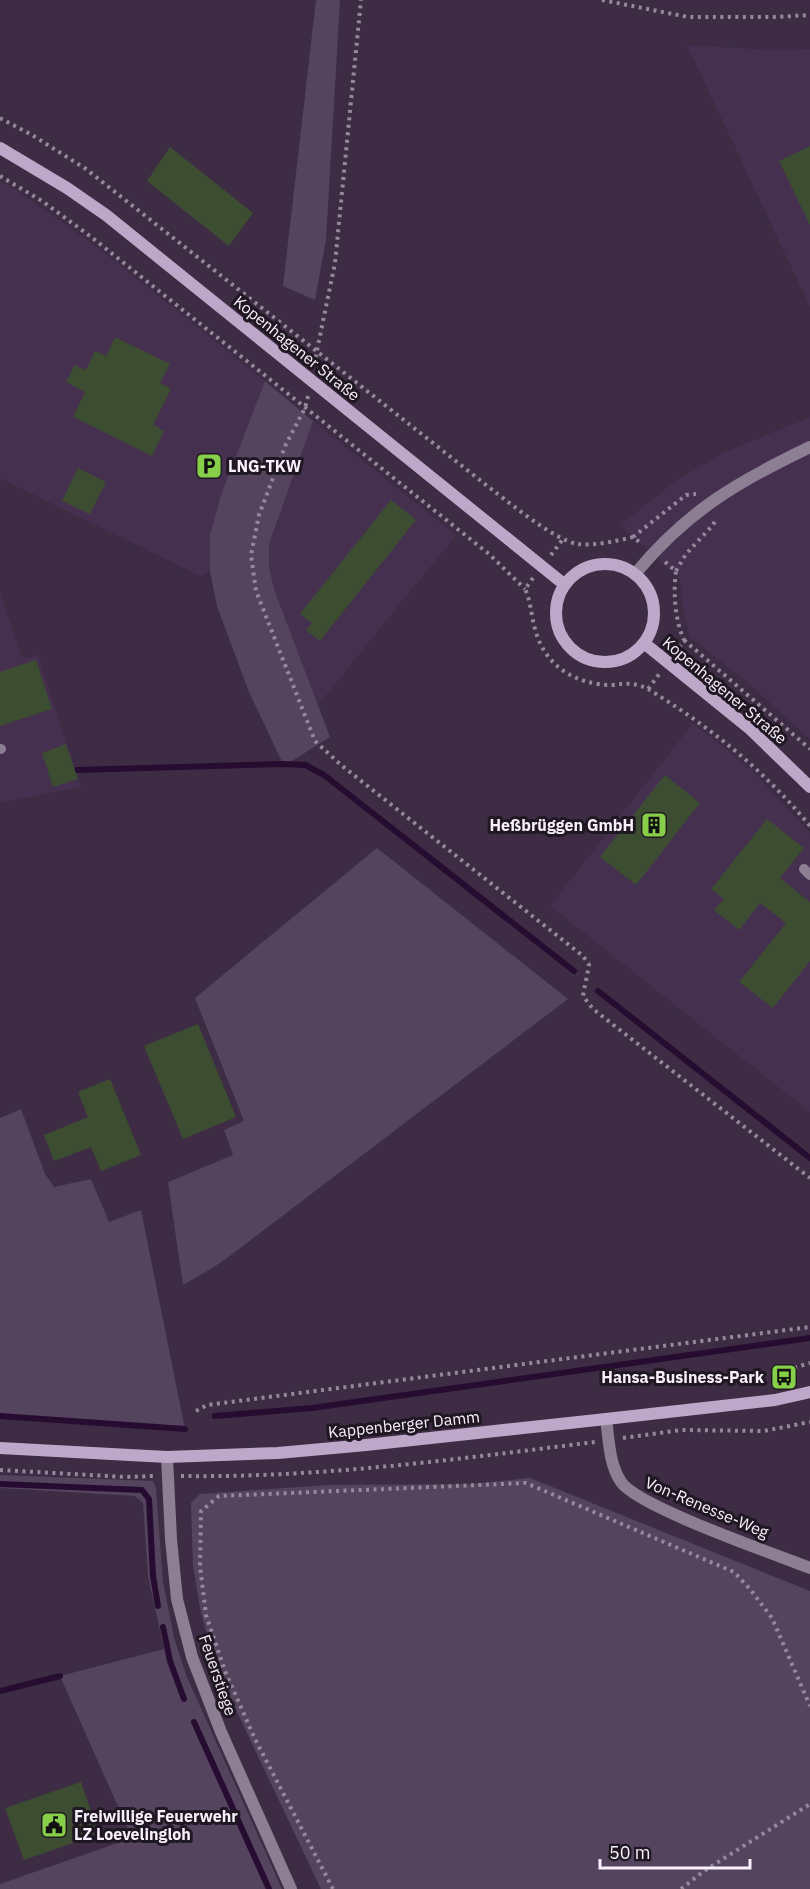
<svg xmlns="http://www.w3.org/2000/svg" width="810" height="1889" viewBox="0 0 810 1889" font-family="'IBM Plex Sans',sans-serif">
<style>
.built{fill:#45304f}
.green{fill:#55445d}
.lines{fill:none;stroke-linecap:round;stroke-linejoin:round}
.stream{stroke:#270c32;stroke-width:6}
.building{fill:#3d4d32}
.path{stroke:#96899c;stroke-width:4;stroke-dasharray:3 4.5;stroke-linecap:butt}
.service{stroke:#8c7e93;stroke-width:10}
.minor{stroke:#8c7e93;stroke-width:12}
.secondary{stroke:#bea8c9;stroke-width:12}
.labels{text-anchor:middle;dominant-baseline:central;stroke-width:6;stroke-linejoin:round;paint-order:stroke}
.street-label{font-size:16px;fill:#f9f0fd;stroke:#1f1823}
.poi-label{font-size:16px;font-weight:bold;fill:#f9f0fd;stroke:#1f1823;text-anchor:start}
</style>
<rect width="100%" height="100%" fill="#3d2c44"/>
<!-- built -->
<path class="built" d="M687,45L772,50L810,49V307Z
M0,181L22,194L101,250L265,381L221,495L210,535V571L200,576L0,478Z
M810,417V739L746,681L690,637L683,609L680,579L621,525L677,480L725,452Z
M313,421L456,535L318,705L274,589L269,566V544Z
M0,593L23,659L38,655L81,787L0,803Z
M693,723L751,769L810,833V1112L550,906Z"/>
<!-- green -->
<path class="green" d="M316,0H340L326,240L315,300L283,286Z
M265,381L313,421L269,544V566L274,589L330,737L284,766L249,692L217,606L210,571V535L221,495Z
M377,848L568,999L231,1255L214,1267L183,1285L168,1182L233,1155L224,1130L244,1121L195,998Z
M21,1109L45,1174L54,1187L91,1179L109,1222L141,1210L185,1429L0,1415V1118Z
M0,1475L153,1481L156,1489L163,1582L174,1637L186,1675L282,1889H0V1884L132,1838L60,1676L164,1649L148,1576L143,1503L135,1496L0,1488Z
M530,1478L810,1591V1889H321L218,1672L201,1613L193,1566L191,1503L200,1494L327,1485L470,1484Z"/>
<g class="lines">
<!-- stream -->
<path class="stream" d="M77,770L283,764L305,765L324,775L574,971
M598,991L810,1158
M0,1416L185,1429
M215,1416L312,1408L810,1338
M0,1484L142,1490L149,1499L153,1576L158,1606
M163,1627L170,1661L184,1699
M0,1691L60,1676
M194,1722L269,1889"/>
</g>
<!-- building -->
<path class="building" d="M810,146V225L779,161Z
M170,147L253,213L229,246L147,181Z
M115,337L170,364L160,383L171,389L153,425L164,431L152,456L73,417L85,392L66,382L75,365L86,370L95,351L106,356Z
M78,468L106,482L90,514L62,501Z
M391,500L416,520L320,641L306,630L312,623L300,614Z
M36,660L52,709L0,726V672Z
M66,744L78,779L53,787L42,753Z
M665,775L700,803L636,885L600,857Z
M767,819L804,848L780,878L810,902V961L773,1008L739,982L786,923L760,903L739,930L714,910L724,899L711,889Z
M198,1024L236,1117L183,1139L144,1046Z
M110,1079L141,1155L101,1171L91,1147L54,1161L44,1135L88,1117L78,1092Z
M81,1782L99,1834L24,1860L5,1808Z"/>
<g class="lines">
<!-- path -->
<path class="path" d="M602,0L688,17H776L810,15
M0,118L32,135L86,169L495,492C514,506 556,541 578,544C595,546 616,541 633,537L642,544
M0,176L42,201L90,236L489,554L525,589
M314,365L335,263L361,0
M308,396L305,408L286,444L259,515L251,555L256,591L315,741L341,765L583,956L589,965L583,996L593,1009L810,1178
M633,537L686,495L696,494
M551,555L563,539
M665,562L676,571C673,593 675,620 684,640L677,650
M676,571L686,554L712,526L716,520
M533,578L525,589C531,602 531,615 535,629C543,660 566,679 598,684C619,688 624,678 648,689L660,673
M684,640L810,749
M648,689C709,726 765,771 810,826
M787,1370L810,1363
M196,1411L207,1405L810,1327
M623,1438L681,1430L764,1431L810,1422
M0,1470L126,1477L153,1476
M181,1476C320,1478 458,1459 595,1442
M333,1889L255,1739L225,1671L206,1615L200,1566L201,1511L219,1496L526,1483L734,1572L750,1589L772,1618L810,1706
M681,1889L704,1871L810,1804"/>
<!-- service -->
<path class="service" d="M0,749H1
M804,869L810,875"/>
<!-- minor -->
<path class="minor" d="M635,574C687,511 737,482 810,447
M606,1419C609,1440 609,1464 621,1482C638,1507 775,1554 810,1568
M167,1457L171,1539L177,1599L192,1657L221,1732L291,1889"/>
<!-- secondary -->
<path class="secondary" d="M0,148L67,188L106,215L565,585
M556 613a49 49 0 1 1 98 0a49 49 0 1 1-98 0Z
M644,643L749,728L810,787
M0,1448L167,1457L278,1453L366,1445L606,1419L775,1400L810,1392"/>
</g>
<!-- icons -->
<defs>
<symbol id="parking-square" viewBox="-11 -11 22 22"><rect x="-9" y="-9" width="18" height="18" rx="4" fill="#88cf49" stroke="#1f1823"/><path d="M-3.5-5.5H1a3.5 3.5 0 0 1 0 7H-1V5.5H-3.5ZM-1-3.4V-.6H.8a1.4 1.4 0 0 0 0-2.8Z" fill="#111"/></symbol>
<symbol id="building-square" viewBox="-11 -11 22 22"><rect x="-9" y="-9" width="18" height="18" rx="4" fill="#88cf49" stroke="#1f1823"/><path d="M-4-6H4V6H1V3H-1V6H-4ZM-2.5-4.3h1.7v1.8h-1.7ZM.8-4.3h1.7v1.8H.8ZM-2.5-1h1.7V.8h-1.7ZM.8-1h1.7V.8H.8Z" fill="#111"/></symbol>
<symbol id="bus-square" viewBox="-11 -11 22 22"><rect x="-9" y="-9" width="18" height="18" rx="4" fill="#88cf49" stroke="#1f1823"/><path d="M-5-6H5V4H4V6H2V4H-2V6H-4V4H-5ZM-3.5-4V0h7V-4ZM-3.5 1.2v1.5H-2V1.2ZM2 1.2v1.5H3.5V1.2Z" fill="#111"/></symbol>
<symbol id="civic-square" viewBox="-11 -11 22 22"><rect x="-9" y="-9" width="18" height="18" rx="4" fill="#88cf49" stroke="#1f1823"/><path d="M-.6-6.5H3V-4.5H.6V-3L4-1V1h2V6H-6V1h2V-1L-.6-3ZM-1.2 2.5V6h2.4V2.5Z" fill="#111"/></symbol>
</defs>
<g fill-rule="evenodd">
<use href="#parking-square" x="194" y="451" width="30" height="30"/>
<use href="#building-square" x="639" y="810" width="30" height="30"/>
<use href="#bus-square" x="769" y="1362" width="30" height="30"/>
<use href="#civic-square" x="39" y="1810" width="30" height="30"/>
</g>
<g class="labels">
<!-- street labels -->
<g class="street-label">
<text transform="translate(297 348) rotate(39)">Kopenhagener Straße</text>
<text transform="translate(725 690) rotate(40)">Kopenhagener Straße</text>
<text transform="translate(404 1424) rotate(-6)">Kappenberger Damm</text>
<text transform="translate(707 1507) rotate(23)">Von-Renesse-Weg</text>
<text transform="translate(218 1675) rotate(71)">Feuerstiege</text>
</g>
<!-- poi labels -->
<g class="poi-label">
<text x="228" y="466">LNG-TKW</text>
<text x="634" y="825" text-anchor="end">Heßbrüggen GmbH</text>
<text x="764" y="1377" text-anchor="end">Hansa-Business-Park</text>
<text x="74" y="1816">Freiwillige Feuerwehr<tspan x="74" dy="18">LZ Loevelingloh</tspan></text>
</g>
</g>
<!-- scale -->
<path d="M600 1859v9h150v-9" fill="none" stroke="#f9f0fd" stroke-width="3"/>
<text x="609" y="1859" font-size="18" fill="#f9f0fd" stroke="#1f1823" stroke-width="4.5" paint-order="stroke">50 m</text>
</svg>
